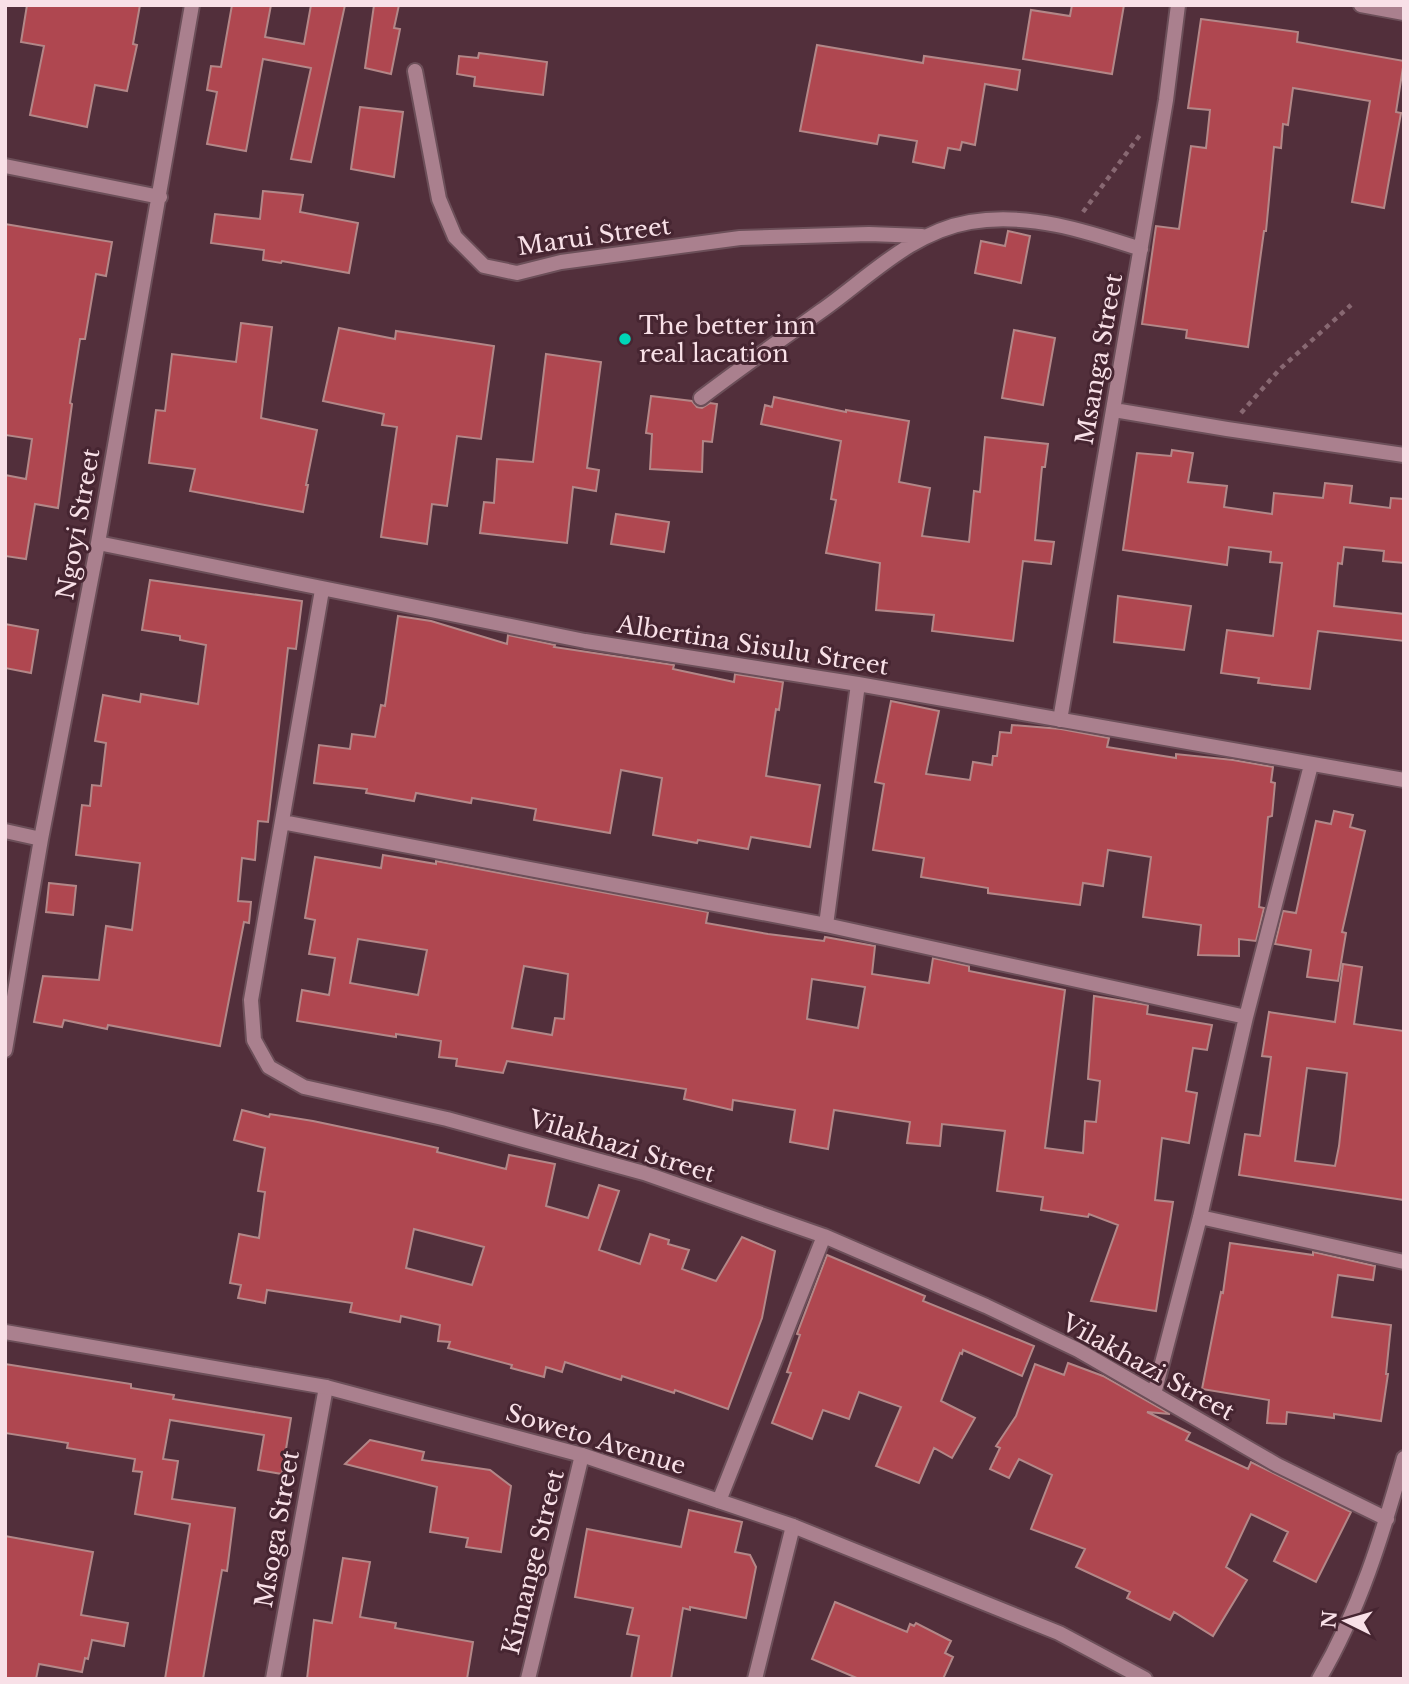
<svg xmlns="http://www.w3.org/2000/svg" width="1409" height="1684" viewBox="0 0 1409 1684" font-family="'Libre Baskerville',serif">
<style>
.building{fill:#af4750;stroke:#b38788;stroke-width:2;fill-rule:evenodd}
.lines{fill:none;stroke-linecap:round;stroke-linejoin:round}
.minor-casing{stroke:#6c4f59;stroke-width:18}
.tertiary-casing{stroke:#6c4f59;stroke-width:18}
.path{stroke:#886872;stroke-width:4.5;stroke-dasharray:5 5;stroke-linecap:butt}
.minor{stroke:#aa808e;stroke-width:14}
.tertiary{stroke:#aa808e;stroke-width:14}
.poi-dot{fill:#00d5b7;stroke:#462531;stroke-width:2.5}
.labels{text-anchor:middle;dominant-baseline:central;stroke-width:6;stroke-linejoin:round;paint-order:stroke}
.street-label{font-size:24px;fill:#f8e0e7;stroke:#462531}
.poi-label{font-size:24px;fill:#f8e0e7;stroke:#462531;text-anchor:start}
</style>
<rect width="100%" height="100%" fill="#522f3b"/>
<!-- building -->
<path class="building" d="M27,5H140L133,44L137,45L127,91L95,85L87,127L30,115L44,46L21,42Z
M232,5H271L265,37L304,44L311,5H345L311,162L291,159L311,68L263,59L246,151L207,144L217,92L207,90L211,66L221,67Z
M374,5H399L394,28L400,29L391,74L365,68Z
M1072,5H1124L1112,74L1023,59L1031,10L1070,16Z
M1201,19L1298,32L1297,42L1404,61L1396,112L1401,113L1384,208L1352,202L1370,101L1293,88L1288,125L1283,124L1281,148L1274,147L1266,231H1264L1248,347L1186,338L1187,330L1142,324L1156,226L1179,229L1191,146L1206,148L1210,110L1188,108Z
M817,45L923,63L924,56L1020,70L1017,90L985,84L975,145L962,142L960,150L948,148L944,168L913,162L917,141L879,135L877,144L800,131Z
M479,53L547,62L543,95L474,86L475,77L457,74L459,56L478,58Z
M360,107L403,112L394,177L351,169Z
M263,191L303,195L300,212L358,223L349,273L282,261L281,263L263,260L264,250L211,243L215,214L260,219Z
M5,224L112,242L106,276L96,274L85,339H80L70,403L72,404L58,508L35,504L26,559L5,556V475L26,479L32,439L5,435Z
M1008,231L1030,236L1021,283L975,273L981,241L1005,246Z
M241,323L272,327L261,418L317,430L306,485H308L303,512L190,491L195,469L149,463L156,410L165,411L172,354L236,362Z
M339,328L395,339L396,331L494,346L481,439L457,436L447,506L432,504L427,544L381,537L397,427L382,425L384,414L323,401Z
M1014,330L1055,338L1043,405L1002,398Z
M546,354L601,362L587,468L599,470L596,491L573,487L567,543L480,533L484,502L494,503L497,459L533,462Z
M651,396L692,401L697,407L702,408L710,403L717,404L712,442L703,441L702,472L650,469L652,434L646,433Z
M774,397L846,412V410L909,421L899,482L930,488L922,536L969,542L974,491L980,492L985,437L1048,444L1045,467H1042L1035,540L1054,542L1051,564L1023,561L1013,641L932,631L934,615L876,610L880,563L826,553L836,500L831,499L841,441L761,424L765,405L772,407Z
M1172,450L1193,453L1188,482L1227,486L1224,507L1272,514L1274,493L1323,498L1325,483L1352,486L1350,503L1390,508L1391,498L1404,499V563L1383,561L1384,551L1344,547L1342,564L1338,563L1334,606L1404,614V641L1318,631L1310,689L1258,683L1259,678L1221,673L1227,630L1273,636L1282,563L1270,562L1271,552L1229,547L1227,565L1123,550L1137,453L1171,456Z
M616,514L669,522L664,552L611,544Z
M150,580L302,601L296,649L288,648L268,822L258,821L255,860L242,858L238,901L251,902L249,923L244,922L220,1046L108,1025L107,1029L64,1020L62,1027L34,1022L43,976L99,980L106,926L132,930L140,863L76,855L82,805L90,806L92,785L101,786L106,743L95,741L103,695L140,702L141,694L198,704L206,645L180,640V636L142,630Z
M1118,596L1191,606L1184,650L1114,642Z
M398,616L431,621L507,644L508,635L555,645L554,647L674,665L673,669L734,682L735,674L783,682L779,710L776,709L766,776L820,785L810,847L751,837L748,849L698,840L697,843L653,835L662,778L621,770L610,833L534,820L536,809L472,798L471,803L416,793L414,801L366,793L367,789L314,783L319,745L350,749L352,734L375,737L381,705L385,706Z
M5,624L38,630L31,673L5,668Z
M891,701L939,711L926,774L970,780L973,762L992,765L993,756H997L1000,732L1011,733L1012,725L1061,729L1109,738L1107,747L1176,758V754L1233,760L1273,767L1271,782L1275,783L1272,816L1268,817L1259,907L1264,908L1256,941L1239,939V956L1198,955L1201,925L1143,917L1151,857L1108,850L1103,886L1083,883L1080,905L988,893V888L921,877L924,858L873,850L884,784L875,782Z
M1334,811L1353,815L1350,827L1365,831L1342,932L1346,933L1338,981L1307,977L1311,950L1275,944L1283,911L1296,913L1316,821L1331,824Z
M383,855L436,864V861L708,912L706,923L768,934L824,941L825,937L875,946L872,974L929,983L933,958L969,966V971L1065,990L1045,1148L1083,1153L1085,1121L1096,1122L1100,1081L1088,1079L1094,996L1148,1005L1147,1014L1212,1025L1207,1050L1193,1048L1186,1091L1197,1093L1189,1143L1162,1138L1155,1200L1173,1202L1156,1311L1091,1301L1118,1225L1089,1214L1088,1217L1041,1210L1043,1197L997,1191L1005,1131L942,1124L940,1146L907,1143L910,1122L834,1110L828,1149L790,1142L795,1110L733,1100L732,1110L684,1099L686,1089L507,1061L503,1073L456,1066L457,1059L439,1057L441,1041L396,1034V1037L297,1021L302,990L329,995L335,958L309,954L315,920L305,918L315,857L381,868ZM358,939L427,950L418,995L350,983ZM524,966L568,974L564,1019L555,1018L552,1035L512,1028ZM812,979L865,987L858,1028L807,1019Z
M49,883L76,886L73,915L46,912Z
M1343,964L1362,967L1354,1024L1404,1031V1200L1239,1175L1245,1134L1260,1136L1271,1057L1262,1056L1269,1012L1335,1022ZM1307,1068L1347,1073L1339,1146L1335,1166L1295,1161Z
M242,1110L269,1117L270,1114L313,1121L389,1137L438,1148L437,1152L506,1169L509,1155L555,1164L546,1206L588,1218L599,1185L619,1191L599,1250L640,1264L650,1234L669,1240L668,1244L689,1250L682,1269L716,1281L742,1237L775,1251L762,1318L728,1409L675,1390L674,1393L622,1376L621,1380L565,1362L562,1372L546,1367L544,1377L511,1368L512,1365L448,1348L450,1342L438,1341L440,1325L401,1316L400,1322L350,1312L352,1303L267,1290L265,1303L238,1298L241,1285L230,1283L239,1234L259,1238L265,1192L258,1191L265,1148L234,1140ZM414,1229L484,1247L472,1285L406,1268Z
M1230,1243L1313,1255V1252L1318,1253L1375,1266L1373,1280L1338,1275L1332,1317L1391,1325L1386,1374H1388L1381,1421L1334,1414V1418L1287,1412L1286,1424L1267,1423L1269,1400L1202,1389L1221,1292L1223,1293Z
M827,1255L925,1296L923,1301L1034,1346L1022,1376L963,1350L962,1354L960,1353L941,1401L975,1418L952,1458L934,1448L919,1483L876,1466L901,1407L859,1392L849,1419L823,1410L812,1439L772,1423L791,1373L787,1372L800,1335L797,1334Z
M1068,1363L1103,1376L1170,1414L1147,1412L1190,1433L1186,1440L1248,1469L1251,1462L1351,1512L1316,1582L1274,1561L1288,1532L1251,1514L1226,1567L1247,1580L1213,1636L1174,1612L1170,1620L1127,1598L1130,1592L1076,1567L1085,1549L1031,1529L1052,1475L1019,1459L1009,1478L990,1469L1000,1448L996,1446L1016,1416L1035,1364L1064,1375Z
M5,1364L131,1384V1388L174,1395L173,1399L291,1418L282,1474L258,1470L264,1435L170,1420L163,1459L178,1461L172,1499L235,1508L227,1571L222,1570L203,1679H165L190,1524L135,1514L142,1472L133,1471L135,1459L67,1448L68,1443L5,1433Z
M370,1440L424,1452L422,1460L490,1470L511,1486L501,1552L466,1547L468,1538L430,1532L437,1487L345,1464Z
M689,1510L742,1522L735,1552L750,1555L756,1567L746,1618L690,1607V1610L683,1608L671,1679H631L639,1636L627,1634L633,1608L575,1597L587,1529L681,1547Z
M5,1536L93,1552L81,1615L128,1623L124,1646L92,1640L88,1659L85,1658L82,1672L39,1664L36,1679H5Z
M343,1558L370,1562L360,1617L396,1623L395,1628L473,1642L467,1679H307L314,1620L332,1623Z
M835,1602L907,1632L910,1624L914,1626L916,1623L951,1641L945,1653L953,1657L943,1679H859L812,1659Z"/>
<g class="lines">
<defs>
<path id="minor" d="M1361,5L1404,13
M415,71L439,199L455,237L484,266L517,273L561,262L740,238L869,234L922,236
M5,166L160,197
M701,398C740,368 781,340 821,311C868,278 911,232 970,222C1028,212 1086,231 1141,249
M1114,410L1227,429L1404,455
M98,543L585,641L858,684L1404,780
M322,590L251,1000L254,1040L269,1067L304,1087L447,1119L644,1173L824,1236L986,1306L1078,1350L1277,1465L1387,1519
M1060,720L1166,100L1178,5
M282,822L826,925L1246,1017
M5,831L41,839
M826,925L858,684
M5,1050L41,839L98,543L192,5
M1200,1217L1404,1262
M1154,1394L1200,1217L1246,1017L1311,765
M719,1501L824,1236
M273,1679L326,1387
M528,1679L582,1455
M755,1679L793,1526
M1319,1679C1360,1609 1382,1536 1404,1458"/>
<path id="tertiary" d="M5,1332L326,1387L582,1455L793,1526L1059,1633L1145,1679"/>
</defs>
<!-- minor casing -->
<use href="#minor" class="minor-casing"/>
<!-- tertiary casing -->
<use href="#tertiary" class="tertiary-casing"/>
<!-- path -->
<path class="path" d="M1083,212L1140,135
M1241,413L1280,369L1351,305"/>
<!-- minor -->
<use href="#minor" class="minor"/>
<!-- tertiary -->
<use href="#tertiary" class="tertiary"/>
</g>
<!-- markers -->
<circle class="poi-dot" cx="625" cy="339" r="7"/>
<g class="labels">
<!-- street labels -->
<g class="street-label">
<text transform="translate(594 236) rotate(-8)">Marui Street</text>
<text transform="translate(1099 359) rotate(-80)">Msanga Street</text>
<text transform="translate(78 524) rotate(-80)">Ngoyi Street</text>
<text transform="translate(753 645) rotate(9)">Albertina Sisulu Street</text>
<text transform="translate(622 1146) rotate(17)">Vilakhazi Street</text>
<text transform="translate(1148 1367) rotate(29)">Vilakhazi Street</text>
<text transform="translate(596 1439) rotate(17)">Soweto Avenue</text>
<text transform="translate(277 1529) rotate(-80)">Msoga Street</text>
<text transform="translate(533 1562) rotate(-76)">Kimange Street</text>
</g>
<!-- poi labels -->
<g class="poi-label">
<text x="639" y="325">The better inn<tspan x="639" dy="28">real lacation</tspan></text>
</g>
</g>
<!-- border -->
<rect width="1409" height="1684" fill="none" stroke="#f8e0e7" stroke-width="14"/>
<!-- north arrow -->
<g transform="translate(1346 1621) rotate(275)" stroke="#462531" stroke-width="5" paint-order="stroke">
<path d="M0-5L12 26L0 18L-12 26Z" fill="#f8e0e7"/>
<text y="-10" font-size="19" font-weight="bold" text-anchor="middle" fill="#f8e0e7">N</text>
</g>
</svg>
